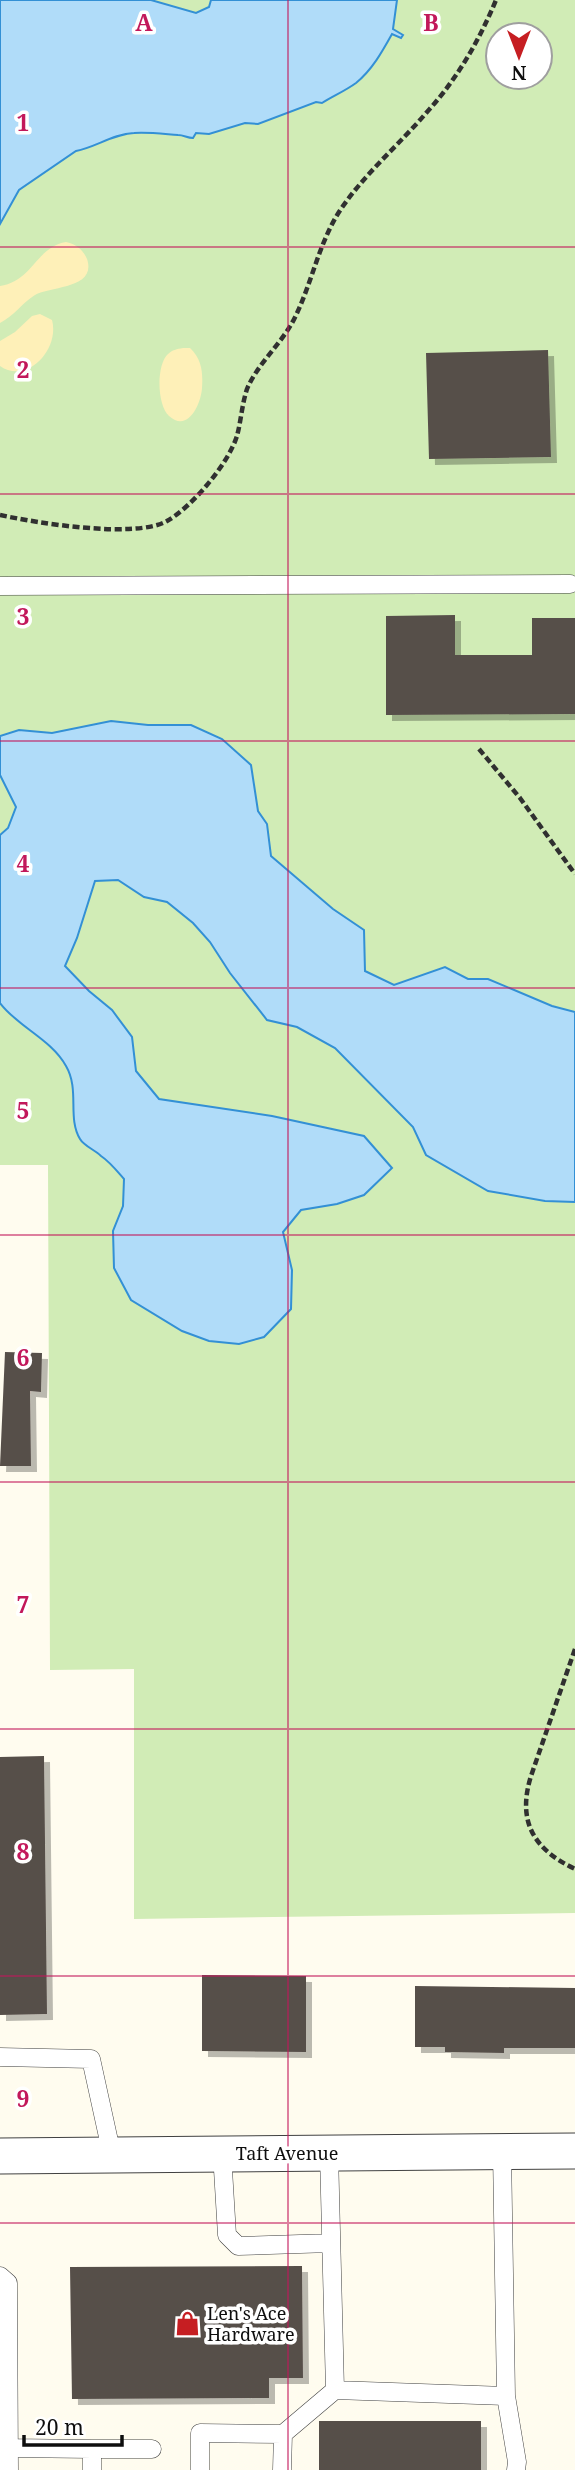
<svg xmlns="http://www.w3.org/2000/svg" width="575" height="2470" viewBox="0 0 575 2470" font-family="'Noto Serif',serif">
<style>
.green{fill:#d1ecb6;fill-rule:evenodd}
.sand{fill:#fef0b8}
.water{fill:#b0dcf9;stroke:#3390d5;stroke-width:2}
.building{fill:#574f4a;filter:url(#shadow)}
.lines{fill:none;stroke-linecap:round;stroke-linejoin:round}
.service-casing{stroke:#414141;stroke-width:19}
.minor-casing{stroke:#414141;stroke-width:37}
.path{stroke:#303030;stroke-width:4.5;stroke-dasharray:7 3.5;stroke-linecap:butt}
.service{stroke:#fff;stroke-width:18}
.minor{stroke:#fff;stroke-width:35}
.grid{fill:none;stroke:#c2185b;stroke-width:2;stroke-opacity:0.55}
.labels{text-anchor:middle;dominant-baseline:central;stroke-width:7;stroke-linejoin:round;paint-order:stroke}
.street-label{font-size:18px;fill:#0e0e0e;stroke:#fff}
.poi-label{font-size:18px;fill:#0e0e0e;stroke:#fff;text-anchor:start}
.grid-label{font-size:23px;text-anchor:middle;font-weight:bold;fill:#c2185b;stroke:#fff;stroke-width:7;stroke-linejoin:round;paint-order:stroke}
</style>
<defs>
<filter id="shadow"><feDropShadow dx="6" dy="6" stdDeviation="0" flood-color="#0004"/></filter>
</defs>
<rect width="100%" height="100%" fill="#fffcef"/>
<!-- green -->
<path class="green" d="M0,0H575V1913L134,1919V1669L50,1670L48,1165H0ZM498,35H540V77H498Z"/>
<!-- sand -->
<path class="sand" d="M66,242C75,244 83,249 87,259C97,289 51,286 35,295C22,303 14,316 0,323V286C33,281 36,247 66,242Z
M40,314L52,320C60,349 27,385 0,366V341L15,332L32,316Z
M183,348H190C202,359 203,373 202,388C201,404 188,433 169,416C157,405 156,365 168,354C172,350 177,349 183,348Z"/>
<!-- water -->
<path class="water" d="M0,0H151L196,13L209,7L211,0H397L393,29L403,35L401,38L392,34C382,52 372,70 356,83C345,91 333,96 322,103L316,102L258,124L245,123L209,134L196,133L193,138C187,138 184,135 178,135C164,134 148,132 134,133C113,134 96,147 76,151L19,190L0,224Z
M111,721L148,725H191L222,739L251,765L258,811L267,824L271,856L333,909L364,930L365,971L394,985L445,967L468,979H488L552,1006L575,1012V1202L545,1201L488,1191L426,1155L413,1127L335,1048L297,1027L267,1020L230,973L210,942L193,923L167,902L144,897L118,880L95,881L77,938L65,966L89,991L112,1010L132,1037L136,1071L159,1099L272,1116L364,1136L392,1168L364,1195L337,1204L301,1210L283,1232L292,1270L291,1309L264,1337L239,1344L209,1341L182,1331L131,1300L114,1268L113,1231L123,1206L124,1179C117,1171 110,1162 101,1156C95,1150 84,1146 80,1139C67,1117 80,1090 66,1066C51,1039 18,1027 0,1003V835L8,828L16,807L0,775V736L19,730L52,733Z"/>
<!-- building -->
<path class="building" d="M548,350L551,457L429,459L426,353Z
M455,615V655H532V618H575V714L386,715V616Z
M5,1352L42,1353L41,1392L30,1391L31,1466H0Z
M44,1756L47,2014L0,2015V1757Z
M202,1975L306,1976V2052L202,2051Z
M415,1986L575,1988V2048H504V2053L445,2052V2047H415Z
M302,2266L303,2378H269V2398L72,2399L70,2267Z
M319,2421H481V2470H319Z"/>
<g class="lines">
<defs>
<path id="service" d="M0,586L570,584
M0,2057L91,2059L112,2155
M502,2151L506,2396
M222,2153L227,2235L238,2246L331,2243
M329,2153L335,2390
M0,2276L8,2283L9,2470
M283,2434L335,2390L506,2396L517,2462L516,2470
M10,2448L92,2449V2470
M92,2449H152
M200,2470V2433L283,2434L282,2470"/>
<path id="minor" d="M0,2156L575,2151"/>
</defs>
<!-- service casing -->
<use href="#service" class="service-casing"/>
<!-- minor casing -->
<use href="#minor" class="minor-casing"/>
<!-- path -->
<path class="path" d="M0,515C37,523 135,539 167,521C193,506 228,464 237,436C241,421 242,404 247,389C257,365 279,346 292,323C311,288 317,247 339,212C363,175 399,145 427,112C457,79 479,41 496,0
M479,749L520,798L575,874
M575,1649L531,1776C517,1821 533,1849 575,1869"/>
<!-- service -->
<use href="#service" class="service"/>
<!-- minor -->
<use href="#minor" class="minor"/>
</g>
<!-- grid -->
<path class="grid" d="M288,0V2470M0,247H575M0,494H575M0,741H575M0,988H575M0,1235H575M0,1482H575M0,1729H575M0,1976H575M0,2223H575"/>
<!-- icons -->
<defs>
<symbol id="shop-bare" viewBox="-9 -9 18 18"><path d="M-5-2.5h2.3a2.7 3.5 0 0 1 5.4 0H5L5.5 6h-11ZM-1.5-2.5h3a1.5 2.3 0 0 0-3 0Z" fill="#c61e22" stroke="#fff" stroke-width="2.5" paint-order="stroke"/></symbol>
</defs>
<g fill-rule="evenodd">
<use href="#shop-bare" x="170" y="2306" width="35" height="35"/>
</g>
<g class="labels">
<!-- street labels -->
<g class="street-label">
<text x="287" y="2153">Taft Avenue</text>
</g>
<!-- poi labels -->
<g class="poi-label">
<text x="207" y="2313">Len's Ace<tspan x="207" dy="21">Hardware</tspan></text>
</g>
</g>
<g class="grid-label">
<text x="144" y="31">A</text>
<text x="431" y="31">B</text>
<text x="23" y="131">1</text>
<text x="23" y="378">2</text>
<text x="23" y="625">3</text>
<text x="23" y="872">4</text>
<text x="23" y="1119">5</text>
<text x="23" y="1366">6</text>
<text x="23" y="1613">7</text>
<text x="23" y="1860">8</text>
<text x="23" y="2107">9</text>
</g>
<!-- north arrow -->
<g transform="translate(519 56) rotate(180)"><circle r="33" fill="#ffffff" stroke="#9f9f9f" stroke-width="2"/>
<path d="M0-5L12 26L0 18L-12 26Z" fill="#c61e22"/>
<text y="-10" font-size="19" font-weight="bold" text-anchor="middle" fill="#0e0e0e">N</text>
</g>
<!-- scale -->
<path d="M24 2435v10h98v-10" fill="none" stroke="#0e0e0e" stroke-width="3.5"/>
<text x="35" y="2435" font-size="21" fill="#0e0e0e" stroke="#ffffff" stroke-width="5" paint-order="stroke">20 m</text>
</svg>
